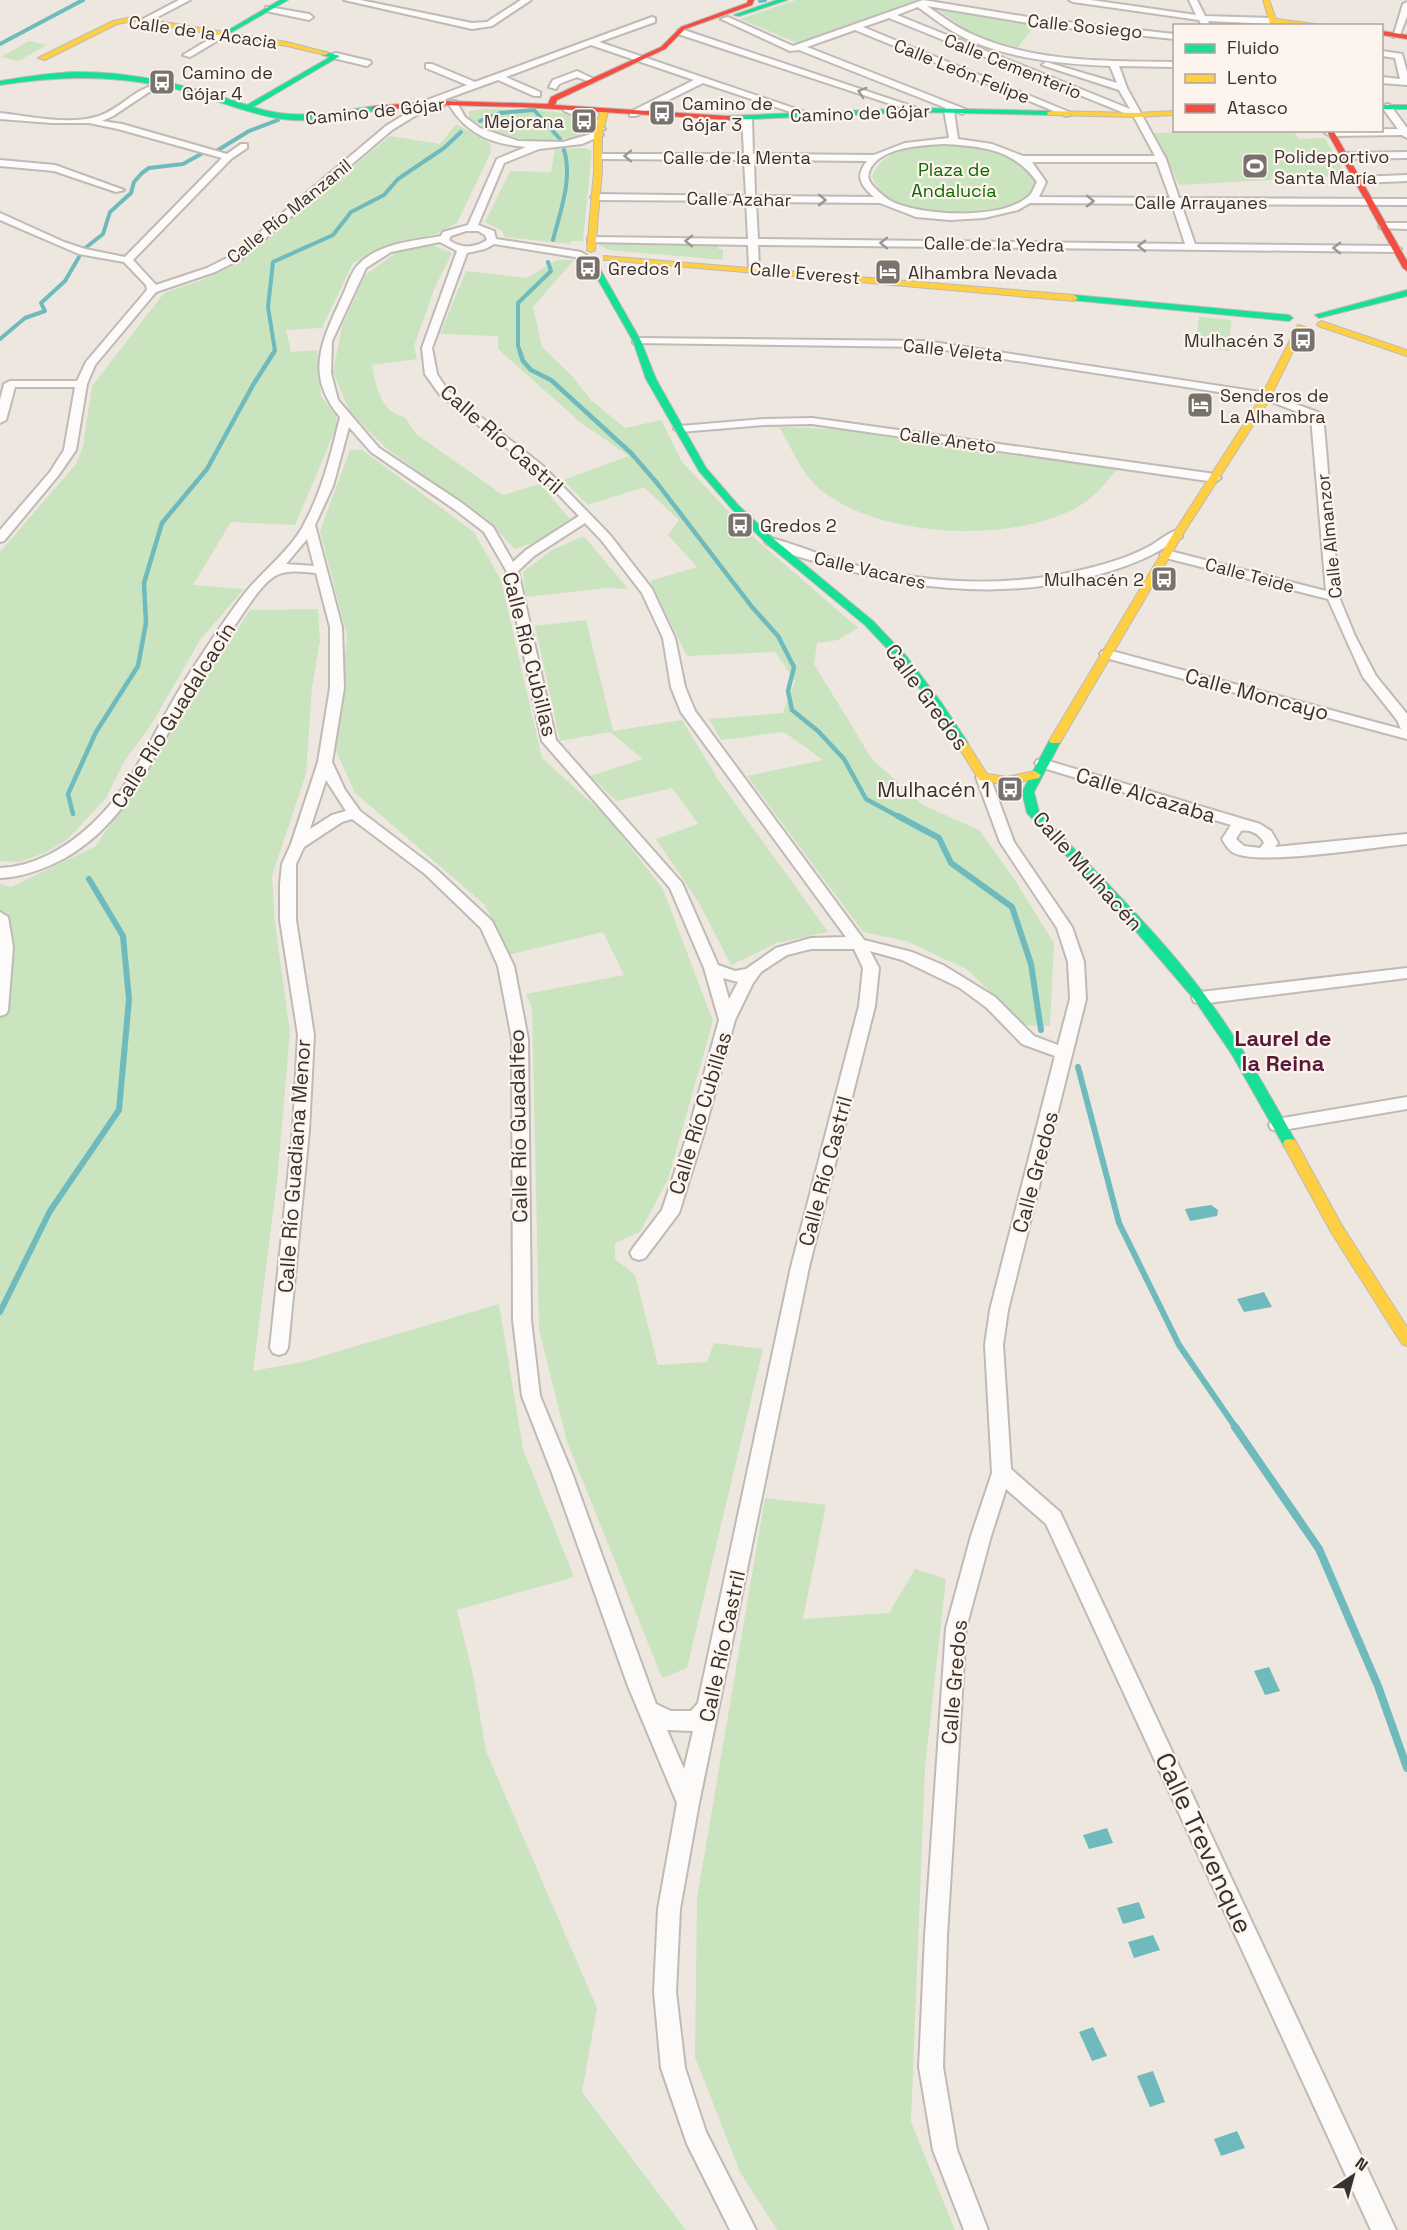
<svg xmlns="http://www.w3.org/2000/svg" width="1407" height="2230" viewBox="0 0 1407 2230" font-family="'Space Grotesk',sans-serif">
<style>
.green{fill:#cae4bf}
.water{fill:#6fbabc}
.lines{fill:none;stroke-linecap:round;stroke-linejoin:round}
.stream-far3{stroke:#6fbabc;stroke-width:4}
.stream-far2{stroke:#6fbabc;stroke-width:4.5}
.stream-far1{stroke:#6fbabc;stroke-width:6}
.stream{stroke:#6fbabc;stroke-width:8}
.street-casing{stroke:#bfbab5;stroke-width:4}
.fast-casing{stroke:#bfbab5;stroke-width:2}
.slow-casing{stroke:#bfbab5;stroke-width:2}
.jam-casing{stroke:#bfbab5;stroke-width:2}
.street{fill:#fcfbfa;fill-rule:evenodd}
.fast{fill:#16e098;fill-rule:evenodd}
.slow{fill:#ffcf43;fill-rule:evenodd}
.jam{fill:#f24e42;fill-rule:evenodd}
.oneway{stroke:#9a9694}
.labels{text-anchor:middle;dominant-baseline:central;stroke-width:4.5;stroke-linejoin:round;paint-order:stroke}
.far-street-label{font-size:18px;fill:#38322e;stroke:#fdf4ed}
.far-poi-label{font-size:18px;fill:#38322e;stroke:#fdf4ed;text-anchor:start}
.far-park-label{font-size:18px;fill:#0e6900;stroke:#fdf4ed}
.street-label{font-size:21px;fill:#38322e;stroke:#fdf4ed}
.poi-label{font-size:21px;fill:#38322e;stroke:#fdf4ed;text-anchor:end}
.neighbourhood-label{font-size:22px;font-weight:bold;fill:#591938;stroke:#fdf4ed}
.near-street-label{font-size:26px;fill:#38322e;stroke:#fdf4ed}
</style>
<rect width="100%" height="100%" fill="#eee7e0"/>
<!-- green -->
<path class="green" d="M796,0H918L797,43L740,19Z
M932,6L1037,23L1017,48L973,34Z
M29,41L47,45L18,61L1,57Z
M483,109C517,110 557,107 588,121L586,134C542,146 508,142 469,118V111Z
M456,124L490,143L491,152L457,223L436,234L403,240L353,263L322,328L286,330L291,352L317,350L321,396L336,415L337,426L295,525L231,522L193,585L244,589L200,640L151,725L125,760L106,798L68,839L45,853L19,862L0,861V552L76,464L83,446L92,386L164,293L202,280L234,265L390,136L440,144Z
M1221,131H1293L1299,139L1325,138L1346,176L1179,185L1154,133Z
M937,145C967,145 1000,146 1024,166C1029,171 1034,173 1035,180C1037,190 1029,197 1022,202C987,222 887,221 872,176C883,150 912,147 937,145Z
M585,148L592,151L583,241H571L570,244L505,237L502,231L485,222L510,171L551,172L555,149Z
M600,243L718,244V249H723V260L609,250L599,245Z
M430,244L452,253L435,287L414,346L417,359L372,365C376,386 381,413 405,417L416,434L503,495L540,484L570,519L536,542L515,549L486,519L388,450L350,412L333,372L342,326L365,275L403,248Z
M557,260H574L533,307L542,347L571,375L591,400L625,428L661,420L682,462L753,537L858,628L838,640L817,643L814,664L872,759L923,805L979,830L1015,880L1054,943L1050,1026L1023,1025L968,970L906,941L863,932L747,776L823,760L784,732L721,740L709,719L783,713L795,681L775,652L687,656L650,581L697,567L668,535L679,520L644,487L588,505L563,480L629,456L580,422L498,349V336L440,334L466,271L527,278Z
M1199,317L1231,320L1229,351L1195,348Z
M779,427L838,429L942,446L1117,469C1105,484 1095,497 1078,507C1012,544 882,538 822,491C802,475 792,448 779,427Z
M350,450H362L474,532L501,580L542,758L608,818L663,889L713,1021L668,1179L640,1232L615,1243V1259L635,1275L658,1365L707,1362L714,1343L763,1349L687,1668L662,1678L567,1442L539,1330L532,1008L526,994L624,975L603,932L508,955L485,905L355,793L336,751L347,636L320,531Z
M584,536L628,589L606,588L526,597L523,572L552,550Z
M318,609L320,640L312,688L306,774L272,876L275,923L290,1032L277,1181L253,1371L302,1362L499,1304L523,1449L574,1577L457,1610L473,1675L486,1751L597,2008L582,2092L686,2230H0V884L11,887L96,846L250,610Z
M586,620L613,731L682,720L719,781L828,932L777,943L731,965L699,903L656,839L698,824L672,788L616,801L590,776L643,759L610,732L560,741L535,626Z
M765,1498L826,1505L803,1619L889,1613L915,1569L946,1579L925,1768L911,2122L955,2230H777L740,2172L695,2057L697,1898Z"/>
<!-- water -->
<path class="water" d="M1211,1205L1218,1210L1217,1216L1190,1221L1185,1209Z
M1264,1292L1272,1307L1244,1312L1237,1299Z
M1269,1667L1280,1691L1265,1695L1254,1671Z
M1107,1828L1113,1843L1089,1849L1083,1835Z
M1139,1902L1145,1918L1123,1924L1117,1908Z
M1153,1935L1160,1950L1134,1958L1128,1942Z
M1093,2027L1107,2056L1092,2061L1079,2032Z
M1153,2071L1165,2102L1150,2107L1137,2076Z
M1237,2131L1245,2148L1221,2156L1214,2139Z"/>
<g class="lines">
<!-- stream-far3 -->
<path class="stream-far3" d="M760,1L765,0
M0,44L83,0
M480,121L500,113L534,110L560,139
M218,150L249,131L278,120
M553,240C560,212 573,179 564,150
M84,249L103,234L110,212L131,193L134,182L142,173L149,168L183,164L201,154
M0,339L25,318L45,311L41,303L65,281L79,257
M273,354L275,351L268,307L273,262L333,235L351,212L384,195L398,179L444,148L461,132
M521,354L518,346V303L551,271L548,262"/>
<!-- stream-far2 -->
<path class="stream-far2" d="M520,352L523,361L531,370L551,380L631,453L657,483L752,607L778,636L794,667L788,691L792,710L818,731L844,759L866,799L901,818
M73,814L68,794L96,732L138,666L146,623L144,583L162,523L207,469L253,385L274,352"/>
<!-- stream-far1 -->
<path class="stream-far1" d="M898,816L939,838L951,863L1012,907L1031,964L1041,1030
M1078,1067L1119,1223L1179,1345L1236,1428
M0,1312L50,1211L119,1110L129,999L123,936L89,879"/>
<!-- stream -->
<path class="stream" d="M1235,1427L1319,1549L1378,1686L1407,1768"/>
<defs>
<path id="street" d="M179,0H190L148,22L141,20Z
M344,0H360L472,23L487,22L521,0H531L492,26L472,29Z
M923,0L1040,19L1174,34V39L1040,25L927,6C942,16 957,28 974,35C1037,63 1108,61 1174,62V67L1119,66L1127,88L1166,159L1179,198L1407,199V205L1181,204L1195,244L1396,246L1401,249L1396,252L758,245L759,269L754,272L749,269L748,245L588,242V238L592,237L748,239L746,201L596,200L591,197L596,194L746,196L744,160L598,159L595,158V154H744L742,119L747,116L752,119L753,154L874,155L905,143L949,138L944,110L946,108L799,50L790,51L721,19L728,17L793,46ZM918,7C933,18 948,30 965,38C1009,59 1062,64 1110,66L1117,83L1046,62L1042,65L1119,90L1130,109L897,15ZM889,18L1134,117L1155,156H1023L992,144L958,139L954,111L962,114L967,111L965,109L807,47L855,30L1066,116L1074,114L863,27ZM944,144C981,146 1014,149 1037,182C1035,185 1033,191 1031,194C1006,221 923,216 893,202C886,199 880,193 875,188C870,183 867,179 869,172C877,147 923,145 944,144ZM754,160L867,161C855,176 860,185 874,197L755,196ZM1032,162H1157L1170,198L1039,197L1046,182ZM756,202L880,203L916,217L950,220L984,218L1018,210L1030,203L1172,204L1185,244L758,239Z
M1069,0H1091L1196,15L1189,0H1197L1205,16L1272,18L1276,21L1272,24L1208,21L1210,26H1202L1199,20L1073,2Z
M1407,2V16L1400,35L1393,37L1403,4Z
M269,7L309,14L313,17L309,20L266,11V7Z
M652,17L655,18V22L599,42L814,115L806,117L703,83L636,116H630V112L694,80L591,45L506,77L540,92V96H534L498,80L443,100L447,103L445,105L418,114L392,130L241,259L215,272L156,292L95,365L87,384L76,450L58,476L4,541L0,542V530L50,472L64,450L75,387H15L6,420L0,423V400L4,384L10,381H77L86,362L147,290L146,285L124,262L79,254L0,220V213L64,242L85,249L125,257L222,158L118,129L89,123H52L0,119V113C30,116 70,126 99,116C126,106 132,88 166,82L170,85L169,87L149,92L113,116L102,121L122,124L227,154L241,144H247V148L231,159L133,260L156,285L207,268L233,255L386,126L412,110L429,104L425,102L427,100L467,85L426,68V64H432L475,82Z
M678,30H684L923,110L915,112L678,34Z
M220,33L227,35L190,57L183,55Z
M1382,51L1402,54L1407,72V85L1382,83V77L1400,79L1395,58L1382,56Z
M336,53L370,61L371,63L367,66L333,58V54Z
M577,71L596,80L592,83L577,77L559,84L556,89L549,87L553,80Z
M450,101H456L465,117L480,128L518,141L563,142L598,132L603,135L582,144L539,149L504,163L478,225L494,231L496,239L581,252L586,255L581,258L494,244L485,249L467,253L432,348L437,374L448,391L543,466L610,535L652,589L675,638L685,687L695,711L864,940L912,952L943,965L995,997L1034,1036L1058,1045L1070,999L1068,962L1057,928L1000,842L976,777L983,773L990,777L1014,842L1072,927L1084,962L1086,999L1008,1310L1003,1345L1011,1469L1060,1512L1396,2230H1371L1046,1524L1006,1489L991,1536L966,1628L947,1936L943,2067L957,2150L988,2230H964L933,2150L919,2067L925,1936L946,1628L971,1536L992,1473L985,1345L990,1310L1055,1056L1022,1044L987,1008L960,988L902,960L870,951L879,968L875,1006L809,1267L699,1803L680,1909L676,1992L685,2068L706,2132L756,2230H730L687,2144L661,2068L654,1992L658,1909L677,1803L628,1686L552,1473L522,1396L513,1320L512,1039L498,966L481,928L425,874L352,819L342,822L304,847L296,864V920L314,1035L309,1130L288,1348L285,1353L279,1355L273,1353L270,1348L293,1130L298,1035L280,920V884L282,864L291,844L318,762L330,688V627L316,573C302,572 288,569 275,576C261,584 245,611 235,625C218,650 200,675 185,702C152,760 126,823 65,858C44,869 23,877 0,878V868C34,867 68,847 92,824C135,784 155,727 186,679C205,650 224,620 245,593C263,571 287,553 302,528C321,494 331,455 340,417C304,374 322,341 342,297C347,287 351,271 359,264C379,243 414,241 441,236L443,232L468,225L497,159L526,147C491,144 466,134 448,103ZM466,231H478L485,235L487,240C475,248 461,249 449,240L451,236ZM440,242L457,251L422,348L425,374L440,395L535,470L579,516L526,550L513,562L493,527L462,503L379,448L338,400L331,373L332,341L366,268L391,252ZM349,427L371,452L454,509L484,532L506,570L542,741L670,888L704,968L719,1020L687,1136L662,1210L633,1248L630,1253L633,1258L639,1260L645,1258L679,1213L703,1136L735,1020L753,983L761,972L787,955L811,949H854L863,968L859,1006L791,1267L698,1703L691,1711H671L656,1704L572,1473L540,1396L531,1320L528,1039L514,966L492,921L435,868L360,811L345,790L332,762L344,688L342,627L315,525L333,486ZM585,523L602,541L642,593L663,638L671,687L681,712L846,937L811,938L776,948L746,969L735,971L718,965L682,883L556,740L518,571L534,556ZM307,539L314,566L286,564ZM326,780L346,811L332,815L310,829ZM723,978L738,982L729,999ZM667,1730L693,1731L684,1769Z
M1387,104L1390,105L1407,128V138L1402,135L1330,136L1325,133L1329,130L1398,129L1382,107Z
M564,107C579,106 597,116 605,129L597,131L591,122L564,111Z
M1407,152V158L1343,159L1338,156L1343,153Z
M0,160L55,165L124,190L116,192L54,171L0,166Z
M1407,175V181L1358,183L1353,180L1358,177Z
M1384,223H1407V229L1380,228L1379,226Z
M637,338L926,341L1266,393L1320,413L1324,426L1339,597L1355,636L1376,676L1407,714V739L1102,657L1100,654L1102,651H1112L1401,729L1397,720L1363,677L1328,599L1162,557L1160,554L1166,550L1326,591L1311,417L1264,399L926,347L633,343V339Z
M812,418L1215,474L1221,478L1215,482L812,424L765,425L680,432L674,429L680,426L765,419Z
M1178,530L1182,531V537C1169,544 1157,553 1143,559C1043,602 930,595 829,565C813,560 776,553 765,542L771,538C799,545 826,558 854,565C932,585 1012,588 1090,568C1109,563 1129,557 1146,548C1157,543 1166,533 1178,530Z
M1042,759L1260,824L1271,831L1278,843L1275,847L1407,834V844C1374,847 1259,866 1234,853C1228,850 1225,844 1222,839L1231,825L1037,766L1035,763L1037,760ZM1241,831C1250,829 1260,834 1264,843L1260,848L1244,846L1236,839Z
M0,912L8,917L13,947L8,1010L6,1014L0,1016Z
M1407,968V978L1200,1004L1194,1002L1192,998L1194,994L1200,992Z
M1407,1097V1109L1277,1131L1271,1129L1269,1125L1271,1121L1277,1119Z"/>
<path id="fast" d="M280,0H288L225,36L220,35Z
M777,0H787L739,16L734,15Z
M322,51L340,56L253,107C295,121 333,112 375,106H378V110C347,116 313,123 282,119C242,113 204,94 163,86C106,75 58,76 0,85V81C25,77 49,73 74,72C133,71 192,86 247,105L330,57L322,55Z
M1382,105H1407V109H1382Z
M918,108L1051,111L1055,113L1051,115L918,112L727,120L723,118L727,116Z
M592,259L596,262L641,341L656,379L706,468L738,505L775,540L873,621L907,657L941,702L968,743L966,745H958L932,705L899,661L865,625L767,544L732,509L699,471L646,379L633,341L588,262Z
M1407,290V296L1319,318L1315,315Z
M1074,295L1289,315L1293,318L1289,321L1071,300V296Z
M1055,738L1061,741L1034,792L1039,812C1095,872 1156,930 1205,995C1240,1042 1269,1093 1297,1144L1295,1148H1285L1231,1053L1194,999L1134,929L1027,813L1022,792L1049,741Z"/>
<path id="slow" d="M1263,0H1269L1276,19L1331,26L1278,24V26H1271Z
M133,17L287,42L329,53L325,55L287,46L133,21L117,24L45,60L38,58L113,21Z
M604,110L608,112L602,135V171L595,250L591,252L587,250L594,171V135L600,112Z
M1051,111L1137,113L1174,111V115L1137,117L1048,115L1047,113Z
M604,256L1074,295L1078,298L1074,301L607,260H604Z
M1321,321L1407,350V356L1318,326L1317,324Z
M1298,325L1305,327L1268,402L1183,534L1061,741L1059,743H1051L1049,741L1173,534L1258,402Z
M962,740L966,741L987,774L1007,777L1035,771L1041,775L1039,778L1007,785L979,780L956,743Z
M1290,1139L1295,1140L1341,1224L1407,1327V1346L1402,1344L1331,1232L1283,1144L1285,1140Z"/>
<path id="jam" d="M748,0H754L752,5L685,29L665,49L557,100L555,105L727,116H730V120L522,107L442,105L375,110L371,108L375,106L442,101L548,104L551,97L661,47L681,27L747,3Z
M1382,31L1407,35V39L1382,35Z
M1326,130H1333L1407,261V271L1403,268Z"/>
</defs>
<!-- street casing -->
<use href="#street" class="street-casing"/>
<!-- fast casing -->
<use href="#fast" class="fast-casing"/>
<!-- slow casing -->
<use href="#slow" class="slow-casing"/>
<!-- jam casing -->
<use href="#jam" class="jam-casing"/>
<!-- street -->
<use href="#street" class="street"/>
<!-- fast -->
<use href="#fast" class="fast"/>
<!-- slow -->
<use href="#slow" class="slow"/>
<!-- jam -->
<use href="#jam" class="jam"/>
</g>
<!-- one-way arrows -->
<defs><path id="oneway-chevron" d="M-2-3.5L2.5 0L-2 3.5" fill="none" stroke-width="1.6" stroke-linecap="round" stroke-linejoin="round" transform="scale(1.5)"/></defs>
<g class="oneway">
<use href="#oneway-chevron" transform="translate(862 92) rotate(-162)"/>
<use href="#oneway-chevron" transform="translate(628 156) rotate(-179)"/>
<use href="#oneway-chevron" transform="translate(822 200) rotate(1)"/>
<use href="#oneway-chevron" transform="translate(1090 201) rotate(1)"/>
<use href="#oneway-chevron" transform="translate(689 241) rotate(-179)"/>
<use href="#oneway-chevron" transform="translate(884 243) rotate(-179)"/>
<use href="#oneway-chevron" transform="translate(1142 246) rotate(-179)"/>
<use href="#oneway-chevron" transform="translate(1337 248) rotate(-179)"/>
</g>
<!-- icons -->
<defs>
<symbol id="bus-square" viewBox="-11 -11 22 22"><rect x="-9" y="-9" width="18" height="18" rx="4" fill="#78716c" stroke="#fdf4ed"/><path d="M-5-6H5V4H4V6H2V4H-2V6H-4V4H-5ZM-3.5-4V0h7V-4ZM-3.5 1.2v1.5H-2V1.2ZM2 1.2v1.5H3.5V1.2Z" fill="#fff"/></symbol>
<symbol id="stadium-square" viewBox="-11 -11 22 22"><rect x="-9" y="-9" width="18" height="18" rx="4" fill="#78716c" stroke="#fdf4ed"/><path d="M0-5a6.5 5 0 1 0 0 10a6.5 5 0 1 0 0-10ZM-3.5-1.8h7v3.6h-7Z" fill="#fff"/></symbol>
<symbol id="hotel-square" viewBox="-11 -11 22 22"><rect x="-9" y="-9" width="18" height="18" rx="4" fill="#78716c" stroke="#fdf4ed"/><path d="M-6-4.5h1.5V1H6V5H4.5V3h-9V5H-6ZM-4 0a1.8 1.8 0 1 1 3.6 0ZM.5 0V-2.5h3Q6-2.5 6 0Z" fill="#fff"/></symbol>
</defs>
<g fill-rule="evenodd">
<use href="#bus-square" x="147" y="67" width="30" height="30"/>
<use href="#bus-square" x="647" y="98" width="30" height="30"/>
<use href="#bus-square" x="569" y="106" width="30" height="30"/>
<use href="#stadium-square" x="1240" y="151" width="30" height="30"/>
<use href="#bus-square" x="573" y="253" width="30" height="30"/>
<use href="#hotel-square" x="873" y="257" width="30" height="30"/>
<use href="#bus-square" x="1288" y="325" width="30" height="30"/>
<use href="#hotel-square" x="1185" y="390" width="30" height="30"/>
<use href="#bus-square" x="725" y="510" width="30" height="30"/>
<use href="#bus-square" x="1149" y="564" width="30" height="30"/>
<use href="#bus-square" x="995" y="774" width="30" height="30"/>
</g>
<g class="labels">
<!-- far-street labels -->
<g class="far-street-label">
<text transform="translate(1085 26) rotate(6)">Calle Sosiego</text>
<text transform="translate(203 32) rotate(8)">Calle de la Acacia</text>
<text transform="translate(1013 66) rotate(22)">Calle Cementerio</text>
<text transform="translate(962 71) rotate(22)">Calle León Felipe</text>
<text transform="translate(375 111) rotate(-6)">Camino de Gójar</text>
<text transform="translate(860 113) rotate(-2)">Camino de Gójar</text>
<text x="737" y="157">Calle de la Menta</text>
<text transform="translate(739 199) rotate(1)">Calle Azahar</text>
<text x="1201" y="202">Calle Arrayanes</text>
<text transform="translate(289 211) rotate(-39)">Calle Río Manzanil</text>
<text transform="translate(994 244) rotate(1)">Calle de la Yedra</text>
<text transform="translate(805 273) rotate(5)">Calle Everest</text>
<text transform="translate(953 350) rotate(6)">Calle Veleta</text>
<text transform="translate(948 440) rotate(8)">Calle Aneto</text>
<text transform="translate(1329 536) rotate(-96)">Calle Almanzor</text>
<text transform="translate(870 570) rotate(13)">Calle Vacares</text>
<text transform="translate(1250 575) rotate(15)">Calle Teide</text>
</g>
<!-- far-poi labels -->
<g class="far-poi-label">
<text x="182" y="72">Camino de<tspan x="182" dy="21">Gójar 4</tspan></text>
<text x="682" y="103">Camino de<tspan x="682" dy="21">Gójar 3</tspan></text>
<text x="564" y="121" text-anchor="end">Mejorana</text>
<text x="1274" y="156">Polideportivo<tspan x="1274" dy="21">Santa María</tspan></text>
<text x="608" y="268">Gredos 1</text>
<text x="908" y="272">Alhambra Nevada</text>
<text x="1284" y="340" text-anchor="end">Mulhacén 3</text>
<text x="1220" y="395">Senderos de<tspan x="1220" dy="21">La Alhambra</tspan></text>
<text x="760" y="525">Gredos 2</text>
<text x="1144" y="579" text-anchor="end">Mulhacén 2</text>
</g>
<!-- far-park labels -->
<g class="far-park-label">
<text x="954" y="169">Plaza de<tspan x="954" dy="21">Andalucía</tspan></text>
</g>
<!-- street labels -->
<g class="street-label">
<text transform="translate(502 439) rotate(41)">Calle Río Castril</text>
<text transform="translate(530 654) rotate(76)">Calle Río Cubillas</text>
<text transform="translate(1257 694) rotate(15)">Calle Moncayo</text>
<text transform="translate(927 697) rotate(54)">Calle Gredos</text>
<text transform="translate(173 715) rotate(-58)">Calle Río Guadalcacín</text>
<text transform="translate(1146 795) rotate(17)">Calle Alcazaba</text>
<text transform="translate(1088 871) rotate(48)">Calle Mulhacén</text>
<text transform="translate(700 1113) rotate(-73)">Calle Río Cubillas</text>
<text transform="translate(518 1126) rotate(-91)">Calle Río Guadalfeo</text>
<text transform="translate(294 1166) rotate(-86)">Calle Río Guadiana Menor</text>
<text transform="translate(825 1171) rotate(-75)">Calle Río Castril</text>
<text transform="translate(1035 1172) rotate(-75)">Calle Gredos</text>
<text transform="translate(722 1646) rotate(-78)">Calle Río Castril</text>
<text transform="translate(954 1682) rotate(-85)">Calle Gredos</text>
</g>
<!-- poi labels -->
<g class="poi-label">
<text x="990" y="789">Mulhacén 1</text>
</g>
<!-- neighbourhood labels -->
<g class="neighbourhood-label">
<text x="1283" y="1038">Laurel de<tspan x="1283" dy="25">la Reina</tspan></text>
</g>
<!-- near-street labels -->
<g class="near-street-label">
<text transform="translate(1204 1843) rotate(65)">Calle Trevenque</text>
</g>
</g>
<!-- legend -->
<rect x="1173" y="24" width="210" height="108" fill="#fdf4ed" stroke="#aea6a1" stroke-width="1.5"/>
<rect x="1185" y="44" width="30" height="9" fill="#16e098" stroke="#aea6a1" stroke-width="1.5"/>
<text x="1227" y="54" font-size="18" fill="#38322e">Fluido</text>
<rect x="1185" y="74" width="30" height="9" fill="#ffcf43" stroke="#aea6a1" stroke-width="1.5"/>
<text x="1227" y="84" font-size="18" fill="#38322e">Lento</text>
<rect x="1185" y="104" width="30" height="9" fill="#f24e42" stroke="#aea6a1" stroke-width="1.5"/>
<text x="1227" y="114" font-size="18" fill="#38322e">Atasco</text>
<!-- north arrow -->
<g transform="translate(1353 2176) rotate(36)" stroke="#fdf4ed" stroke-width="4.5" paint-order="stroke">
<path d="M0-4.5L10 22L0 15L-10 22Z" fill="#38322e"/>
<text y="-9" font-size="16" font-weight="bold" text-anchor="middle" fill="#38322e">N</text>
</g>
</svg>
